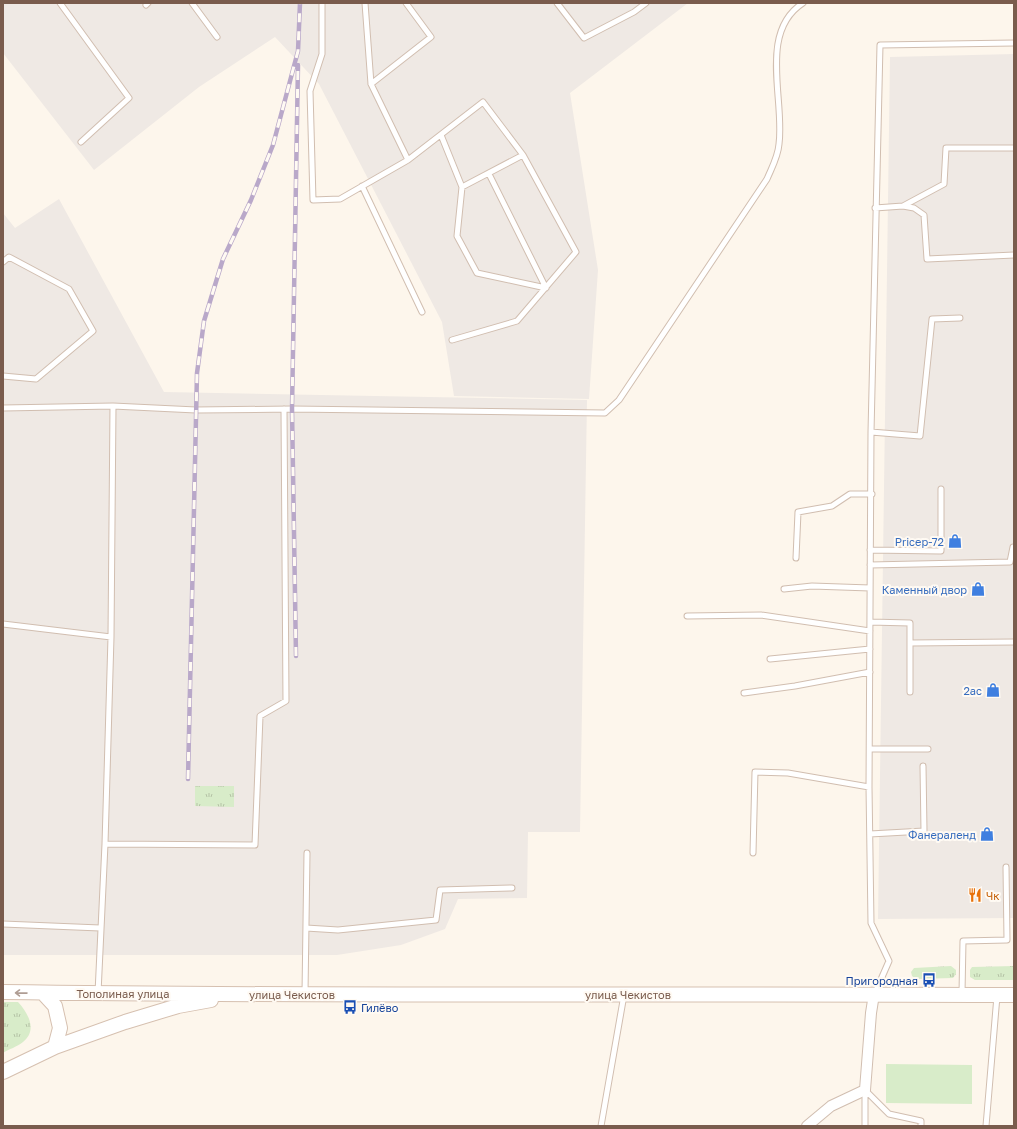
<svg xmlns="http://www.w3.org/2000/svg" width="1017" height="1129" viewBox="0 0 1017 1129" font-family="'Golos Text',sans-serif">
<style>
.industrial{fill:#efe9e4}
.grass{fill:url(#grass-tufts)}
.pitch{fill:#d8ecc9}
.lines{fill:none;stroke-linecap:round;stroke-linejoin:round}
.service-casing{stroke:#d1beb0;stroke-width:7}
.minor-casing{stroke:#d1beb0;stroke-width:12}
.secondary-casing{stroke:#d6c0b0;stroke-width:16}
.service{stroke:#fff;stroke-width:5}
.minor{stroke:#fff;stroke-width:10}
.secondary{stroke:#fff;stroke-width:14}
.rail-casing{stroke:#b9a8c9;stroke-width:4.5}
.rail{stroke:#fffaf3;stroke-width:3;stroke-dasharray:9;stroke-linecap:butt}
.oneway{stroke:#af9d94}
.labels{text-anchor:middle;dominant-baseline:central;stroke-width:4;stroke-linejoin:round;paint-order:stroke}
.shop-label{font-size:11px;fill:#366cbe;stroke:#fffaf3;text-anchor:end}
.food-label{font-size:11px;fill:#c56008;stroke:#fffaf3;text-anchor:start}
.transit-label{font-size:11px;fill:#164399;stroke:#fffaf3;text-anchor:end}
.street-label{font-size:11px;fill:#7a5c4d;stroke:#fffaf3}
</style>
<defs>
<pattern id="grass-tufts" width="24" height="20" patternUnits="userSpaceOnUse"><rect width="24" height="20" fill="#d8ecc9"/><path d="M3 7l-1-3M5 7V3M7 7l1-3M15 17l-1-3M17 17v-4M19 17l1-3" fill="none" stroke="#b4c2a5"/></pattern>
</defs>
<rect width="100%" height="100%" fill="#fdf6ec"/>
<!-- industrial -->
<path class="industrial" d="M3,3H688L570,93L598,270L589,399L454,396L442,322L319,84L275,37L199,87L94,170L3,53Z
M1014,54V918L878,919L890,57Z
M59,199L164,392L587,400L580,832H528L527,898L458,899L445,929L401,945L337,955H3V213L15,228Z"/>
<!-- grass -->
<path class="grass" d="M195,786H234V807L195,806Z
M951,966L956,970V974L953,978L916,979L912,976L911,972L914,968Z
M1014,966V980H975L970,977V970L972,967Z
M3,1002H18C28,1013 38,1030 23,1042C17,1047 9,1049 3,1053Z"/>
<!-- pitch -->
<path class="pitch" d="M886,1064L972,1065V1104L886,1103Z"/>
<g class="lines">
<defs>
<path id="service" d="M60,3L129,98L81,142
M192,3L217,37
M322,3V54L310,91L313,200L340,199L408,160L371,84L365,3
M557,3L584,38L634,12L646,3
M146,5L148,3
M371,84L431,37L406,3
M441,135L462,187L457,236L477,273L546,288
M408,160L483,102L523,155L576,252L517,321L452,340
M489,174L546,288
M362,186L422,312
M462,187L523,155
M903,206L914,208L924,215L927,259L1014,255
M875,208L903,206L944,184L946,148H1014
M3,262L9,257L69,289L93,331L36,379L3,376
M3,408L113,406L196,410L292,409L605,413L619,400L767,179C772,167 778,157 779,144C785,100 758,32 803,3
M871,432L920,436L932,319L960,318
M870,550L941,551V489
M796,558L798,512L832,506L850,494H872
M870,565L1010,562L1013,547H1014
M784,589L812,586L870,588
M687,616L761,615L870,631
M870,622L910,623V643
M3,624L111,637L113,406
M770,659L870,649
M910,692V643L1014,642
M744,693L795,686L870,672
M870,749H928
M870,834L924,831L923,766
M105,844L111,637
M753,853L755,772L788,773L869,787
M3,924L100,928
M306,928L338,930L436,920L440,890L512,888
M98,993L105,844L255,845L260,716L286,701L284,409
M305,993L307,853
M875,993L889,961L871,923L869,787L871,432L880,45L1014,43
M962,993L963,941L1007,940L1006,867
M865,1090L889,1114L921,1121V1126
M601,1126L624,995
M865,1126V1090
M986,1126L997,996"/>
<path id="minor" d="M807,1126L831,1106L865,1090L871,1013L874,994"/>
<path id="secondary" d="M3,992C340,997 677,993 1014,995
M43,993L55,1006L60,1028L55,1047
M3,1072L55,1047L125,1022L178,1006L211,1000"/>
</defs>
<!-- service casing -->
<use href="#service" class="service-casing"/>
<!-- minor casing -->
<use href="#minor" class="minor-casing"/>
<!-- secondary casing -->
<use href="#secondary" class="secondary-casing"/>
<!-- service -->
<use href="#service" class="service"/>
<!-- minor -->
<use href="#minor" class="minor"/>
<!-- secondary -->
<use href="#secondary" class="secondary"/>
<defs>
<path id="rail" d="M296,656L292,409L298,65
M188,779L197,373L204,321L223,259L251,200L273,145L298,51L300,3"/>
</defs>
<!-- rail casing -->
<use href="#rail" class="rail-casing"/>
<!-- rail -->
<use href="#rail" class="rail"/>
</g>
<!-- one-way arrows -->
<defs><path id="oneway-shaft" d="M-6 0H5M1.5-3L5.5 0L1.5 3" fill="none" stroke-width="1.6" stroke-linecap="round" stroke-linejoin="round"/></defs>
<use class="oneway" href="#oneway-shaft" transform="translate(21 993) rotate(-179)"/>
<!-- icons -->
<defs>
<symbol id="shop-bare" viewBox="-9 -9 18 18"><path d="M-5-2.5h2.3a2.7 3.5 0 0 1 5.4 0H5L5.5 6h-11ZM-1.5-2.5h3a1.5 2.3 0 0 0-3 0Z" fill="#3f7fe0" stroke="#fffaf3" stroke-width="2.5" paint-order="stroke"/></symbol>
<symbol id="restaurant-bare" viewBox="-9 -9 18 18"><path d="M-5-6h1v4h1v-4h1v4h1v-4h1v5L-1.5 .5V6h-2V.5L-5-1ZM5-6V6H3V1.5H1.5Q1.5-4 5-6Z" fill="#e8710a" stroke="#fffaf3" stroke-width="2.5" paint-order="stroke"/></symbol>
<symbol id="bus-bare" viewBox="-9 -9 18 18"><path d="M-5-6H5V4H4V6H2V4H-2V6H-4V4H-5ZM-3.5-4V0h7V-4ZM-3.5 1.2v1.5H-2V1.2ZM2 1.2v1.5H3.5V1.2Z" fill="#1a4fb4" stroke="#fffaf3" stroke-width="2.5" paint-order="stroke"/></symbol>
</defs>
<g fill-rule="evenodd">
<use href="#shop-bare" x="945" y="531" width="20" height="20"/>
<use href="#shop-bare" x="968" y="579" width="20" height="20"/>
<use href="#shop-bare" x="983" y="680" width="20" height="20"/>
<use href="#shop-bare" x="977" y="824" width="20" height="20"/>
<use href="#restaurant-bare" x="965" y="885" width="20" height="20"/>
<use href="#bus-bare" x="919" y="970" width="20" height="20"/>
<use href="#bus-bare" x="340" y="997" width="20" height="20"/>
</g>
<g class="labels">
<!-- shop labels -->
<g class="shop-label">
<text x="944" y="541">Pricep-72</text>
<text x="967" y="589">Каменный двор</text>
<text x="982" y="690">2ас</text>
<text x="976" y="834">Фанераленд</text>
</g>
<!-- food labels -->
<g class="food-label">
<text x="986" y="895">Чк</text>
</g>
<!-- transit labels -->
<g class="transit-label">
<text x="918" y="980">Пригородная</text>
<text x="361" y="1007" text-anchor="start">Гилёво</text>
</g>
<!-- street labels -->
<g class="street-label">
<text x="123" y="993">Тополиная улица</text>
<text x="292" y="994">улица Чекистов</text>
<text x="628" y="994">улица Чекистов</text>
</g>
</g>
<!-- border -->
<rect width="1017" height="1129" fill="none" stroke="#7a5c4d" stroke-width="8"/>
</svg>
